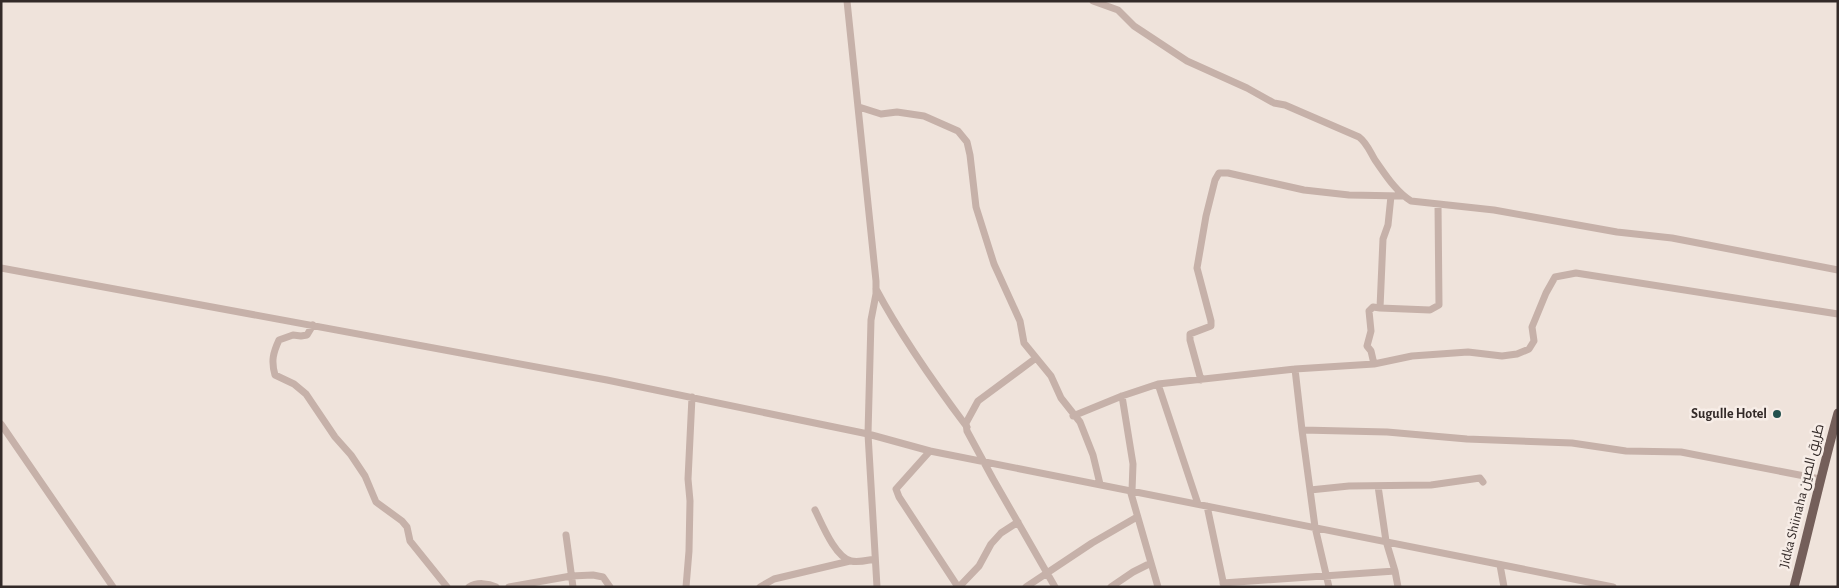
<svg xmlns="http://www.w3.org/2000/svg" width="1839" height="588" viewBox="0 0 1839 588" font-family="'Alegreya Sans',Cairo,sans-serif">
<style>
.lines{fill:none;stroke-linecap:round;stroke-linejoin:round}
.minor{stroke:#c6b1a9;stroke-width:7}
.major{stroke:#745f5a;stroke-width:9}
.poi-dot{fill:#22504c;stroke:#f7ede7;stroke-width:2}
.labels{text-anchor:middle;dominant-baseline:central;stroke-width:5;stroke-linejoin:round;paint-order:stroke}
.poi-label{font-size:14px;font-weight:bold;fill:#332a28;stroke:#f7ede7;text-anchor:end}
.street-label{font-size:14px;fill:#332a28;stroke:#f7ede7}
</style>
<rect width="100%" height="100%" fill="#efe3db"/>
<g class="lines">
<!-- minor -->
<path class="minor" d="M847,1L876,281V294L871,320L868,434L877,587
M1093,1L1118,10L1134,26L1187,61L1247,88L1274,103L1285,105L1359,137C1367,143 1370,152 1375,160C1385,174 1396,192 1411,201L1494,210L1617,232L1672,238L1838,270
M859,107L881,114L897,112L924,116L958,131L967,142L970,155L976,207L994,264L1020,321L1024,343L1051,376L1061,398L1080,422L1093,455L1100,484
M1,268L607,380L868,434L930,451L1613,587
M876,289C902,338 934,383 967,427
M1380,308L1383,239L1388,225L1391,196
M313,325L307,335L301,336L293,335L279,340C273,353 271,361 275,375L294,384L306,394L335,437L351,455L365,476L376,502L402,521L407,527L410,541L447,587
M1036,358L978,401L966,423L967,431L993,479L1055,587
M1374,364L1371,351L1367,346L1371,331L1369,311L1373,307L1380,308L1430,310L1439,305L1438,204
M1295,369L1302,430
M1201,380L1190,340V334L1211,326V321L1197,268L1206,216L1215,180L1219,173H1228L1304,190L1349,195L1402,196
M1158,384L1198,504
M1122,396L1133,464L1132,491
M1073,416L1122,396L1158,384L1295,369L1374,364L1412,356L1468,352L1502,356L1517,354L1529,349L1534,341L1532,327L1546,293L1555,277L1576,273L1838,314
M1,424L113,587
M930,451L896,489L899,497L958,587
M1378,486L1386,541L1395,571L1398,587
M1130,490L1158,587
M1310,490L1349,486L1431,485L1480,478L1483,482
M1207,506L1224,586
M815,510C822,524 835,557 851,561C859,563 868,560 875,559
M566,535L573,587
M1500,565L1504,587
M1223,583L1395,571
M469,587C477,582 488,583 496,587
M509,587L571,576L593,575L603,577L610,587
M686,587L689,551L690,501L688,479L692,397
M760,587L774,579L850,561
M959,587L979,566L991,544L1001,533L1018,522
M1026,587L1092,543L1137,517
M1111,587L1133,572L1151,563
M1329,587L1315,527L1302,430L1387,432L1467,439L1572,443L1626,451L1681,452L1820,479"/>
<!-- major -->
<path class="major" d="M1794,587C1809,529 1822,471 1838,413"/>
</g>
<!-- markers -->
<circle class="poi-dot" cx="1777" cy="414" r="5"/>
<g class="labels">
<!-- poi labels -->
<g class="poi-label">
<text x="1767" y="414">Sugulle Hotel</text>
</g>
<!-- street labels -->
<g class="street-label">
<text transform="translate(1802 496) rotate(-76)">Jidka Shiinaha طريق الصين</text>
</g>
</g>
<!-- border -->
<rect width="1839" height="588" fill="none" stroke="#332a28" stroke-width="5"/>
</svg>
